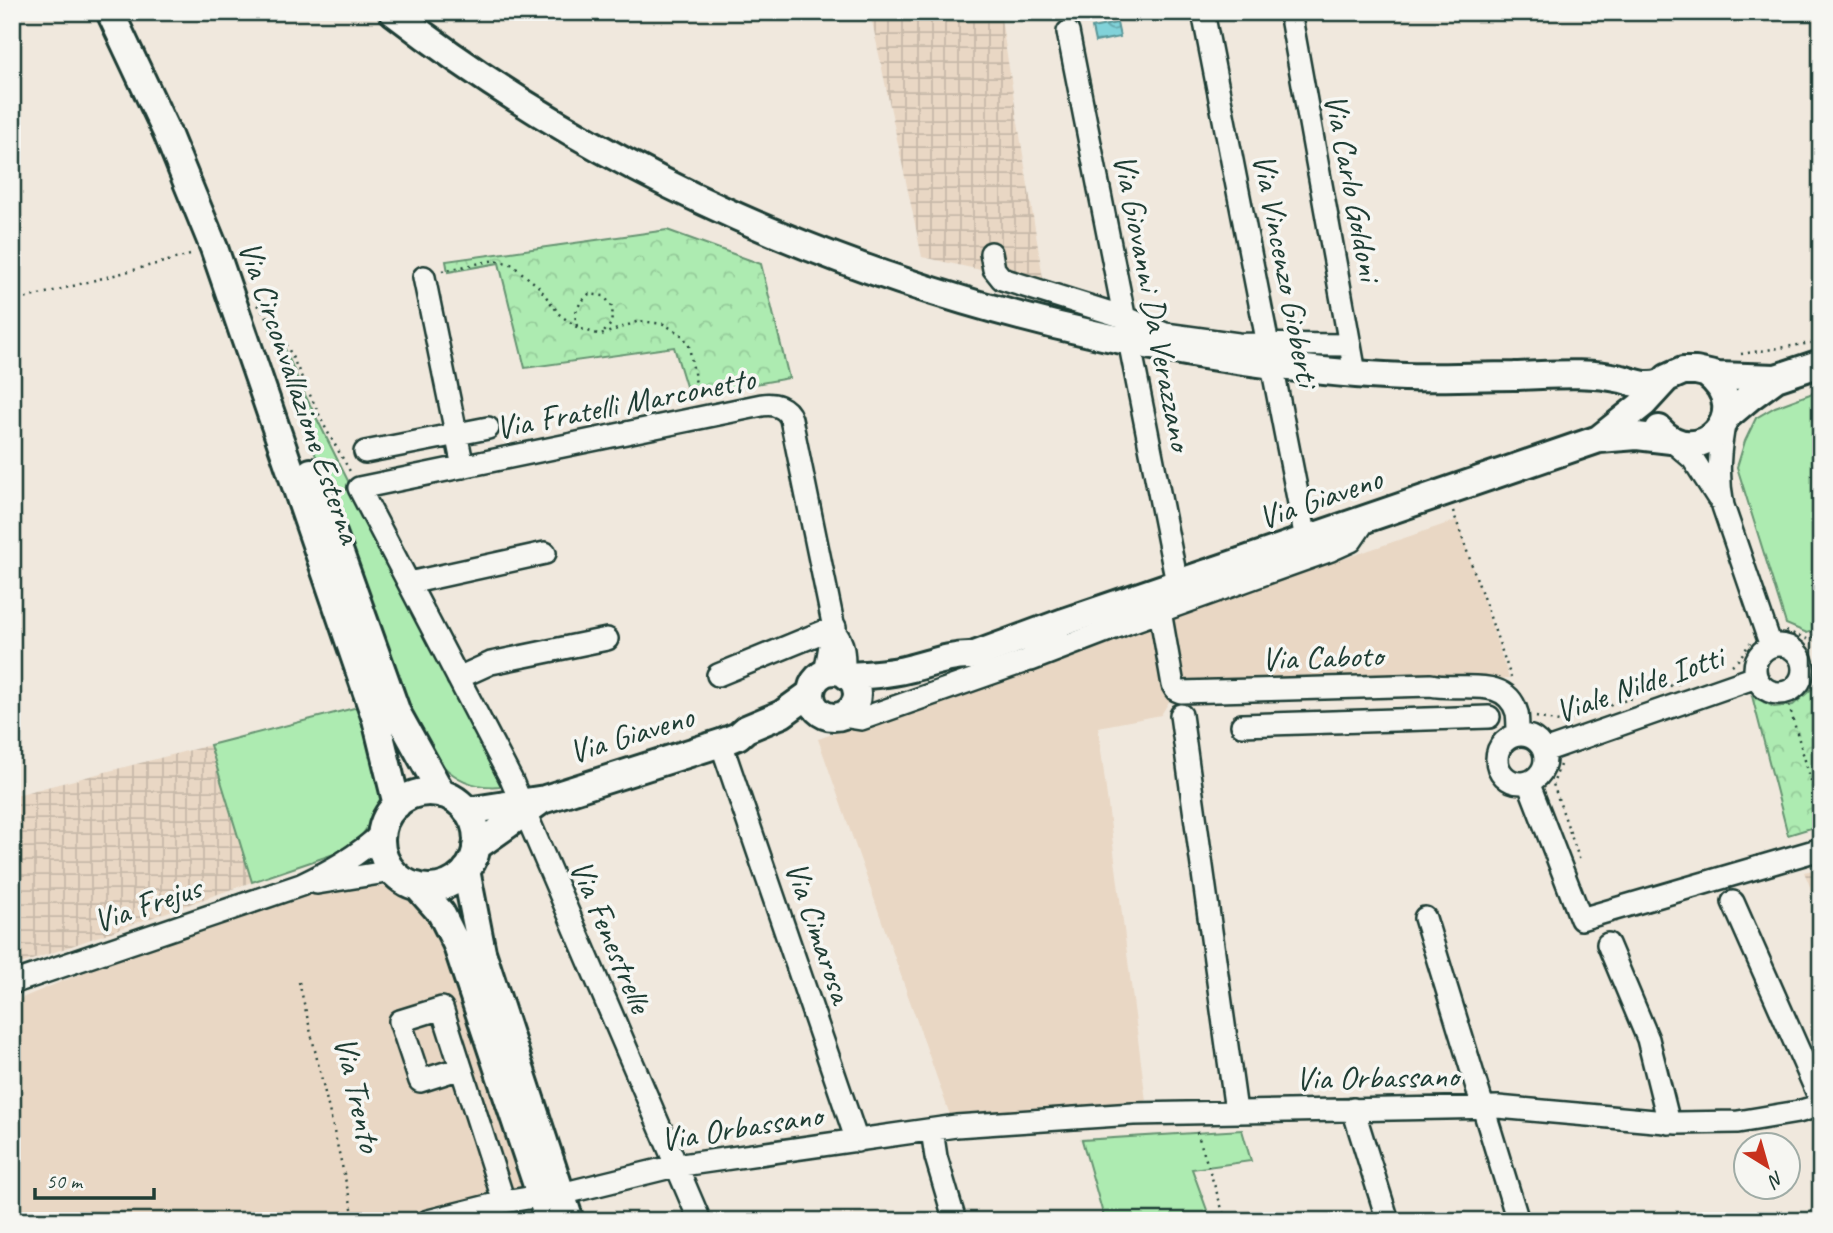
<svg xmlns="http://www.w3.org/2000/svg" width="1833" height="1233" viewBox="0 0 1833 1233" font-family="Caveat,sans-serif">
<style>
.built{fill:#e9d7c4}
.industrial{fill:url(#industrial-grid)}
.grass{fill:#adebb1;stroke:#669472;stroke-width:2}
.park{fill:url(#park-crowns);stroke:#669472;stroke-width:2}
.water{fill:url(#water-waves);stroke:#5a9697;stroke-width:2}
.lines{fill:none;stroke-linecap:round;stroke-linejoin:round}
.minor-casing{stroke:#1f3d34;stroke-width:26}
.major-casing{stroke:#1f3d34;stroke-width:32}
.path{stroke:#1f3d34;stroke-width:2.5;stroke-dasharray:2 5;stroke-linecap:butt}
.minor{stroke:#f6f6f2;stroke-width:21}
.major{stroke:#f6f6f2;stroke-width:26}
.labels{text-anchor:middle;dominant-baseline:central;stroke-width:7;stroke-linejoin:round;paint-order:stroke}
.street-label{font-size:33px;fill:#1f3d34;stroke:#f6f6f2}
</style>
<defs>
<pattern id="industrial-grid" width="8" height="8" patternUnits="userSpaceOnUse" patternTransform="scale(1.75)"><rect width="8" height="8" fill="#e9d7c4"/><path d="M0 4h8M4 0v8" fill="none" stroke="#c7b9a9"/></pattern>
<pattern id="park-crowns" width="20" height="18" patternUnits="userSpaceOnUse" patternTransform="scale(1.75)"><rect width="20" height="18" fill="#adebb1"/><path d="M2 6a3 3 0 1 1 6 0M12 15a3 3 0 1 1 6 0" fill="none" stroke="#94ca99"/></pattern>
<pattern id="water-waves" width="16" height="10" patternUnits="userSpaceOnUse" patternTransform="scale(1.75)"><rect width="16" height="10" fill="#81d2d9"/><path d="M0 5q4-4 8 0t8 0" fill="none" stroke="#69acb1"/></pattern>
</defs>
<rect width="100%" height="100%" fill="#f0e8dd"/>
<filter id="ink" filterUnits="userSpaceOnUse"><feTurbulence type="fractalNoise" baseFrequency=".0143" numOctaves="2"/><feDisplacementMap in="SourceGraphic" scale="14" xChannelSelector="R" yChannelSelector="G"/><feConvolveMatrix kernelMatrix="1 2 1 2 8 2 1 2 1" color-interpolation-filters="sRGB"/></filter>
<g filter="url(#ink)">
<!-- built -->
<path class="built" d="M1457,520L1509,678L1176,690L1161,715L1098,727L1147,1109L951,1118L818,739Z
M356,886L391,887L410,900L429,920L444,946L528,1188L391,1221H12V1002L126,955L306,894Z"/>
<!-- industrial -->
<path class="industrial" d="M870,12H1000L1044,284L922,257Z
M210,745L252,882L12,967V796Z
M1821,868V913L1804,872Z"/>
<!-- grass -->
<path class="grass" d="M269,325L279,335L301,387L501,786C442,792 424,740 402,697Z
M1821,390V628L1807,633L1786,624L1737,467L1745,441L1756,418L1775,407Z
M362,706L382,792L375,816L362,835L337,853L252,882L210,745Z
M1242,1130L1251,1161L1192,1169L1211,1221H1105L1082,1140Z"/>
<!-- park -->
<path class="park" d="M667,230L761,264L789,378L689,396L674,347L525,368L499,263L448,272L446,261Z
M1821,681V825L1788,835L1752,696L1774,707L1793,705Z"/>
<!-- water -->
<path class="water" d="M1117,23L1120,37L1095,42L1092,28Z"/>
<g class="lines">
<defs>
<path id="minor" d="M1203,12L1306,539
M1290,12L1355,373
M1068,32L1177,583
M991,253L994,269L1002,279L1124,317L1165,334L1238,344L1350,345
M424,277L463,467
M1725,420C1719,450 1717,476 1723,506L1771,646
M1671,440L1693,459L1718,498
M365,452L488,428
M409,583L545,553
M1160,611L1173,685L1176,690L1181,692L1431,685C1459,692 1506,674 1517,713C1518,719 1518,728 1518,735
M1094,612L1130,622L1331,550L1351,541L1366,519
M1755 669a24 24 0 1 1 48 0a24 24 0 1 1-48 0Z
M1031,660L1130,622
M825,674L831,640L835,633
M718,675L835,627
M458,678L491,663L607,639
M1181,715L1236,1111
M842,716L861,719L1029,660L1064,622
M1242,725L1489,717
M1497 759a24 24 0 1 1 48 0a24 24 0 1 1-48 0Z
M721,743L857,1141
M1544,751L1756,677
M1528,782L1581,919L1821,849
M317,883L393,871
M1733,902L1821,1101
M1425,918L1518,1221
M1608,944L1648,1039L1669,1123
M12,983L301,885C330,871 358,856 382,833
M461,1068L420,1081L400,1021L442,1008L504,1202
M1353,1109L1388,1221
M932,1130L936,1157L955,1221
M561,1194L675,1166L956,1126L1133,1114L1498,1107L1677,1123L1738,1122L1798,1112L1821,1105
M428,1221L504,1202L540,1196
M700,1221L511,779L359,488L762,405C774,403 787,407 791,419L835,633C845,643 844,660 844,674"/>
<path id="major" d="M110,12L167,133L214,248L376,719L397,805
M393,12C626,192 907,306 1197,354C1266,365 1335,374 1405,377C1441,378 1478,376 1514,376C1550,375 1587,371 1622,379C1636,383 1647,388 1661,383
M1725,418L1750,397L1776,378L1821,363
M1659,429C1698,473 1757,412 1707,374
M1600,438L1644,403L1667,378L1683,371H1696L1718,376L1776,378
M311,472L397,713L442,794
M811 694a23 23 0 1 1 46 0a23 23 0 1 1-46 0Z
M847,676C868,675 888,674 908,669C929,664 950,655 972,656L1064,622L1599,439L1637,436L1671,440
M381 840a48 48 0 1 1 96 0a48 48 0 1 1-96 0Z
M467,811L545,799L721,743L738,736L746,729L782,714L811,693
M476,847L538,803
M466,870L482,952L570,1221
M417,886L441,913L456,943L549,1221"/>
</defs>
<!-- minor casing -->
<use href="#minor" class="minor-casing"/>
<!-- major casing -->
<use href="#major" class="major-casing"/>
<!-- path -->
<path class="path" d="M442,271L495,260L511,264L538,286L560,315L578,328L601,335L639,321L664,324L683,336L689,346L699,400
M12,302L194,254
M257,305L281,333L326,429L351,473
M577,326C573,311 578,305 589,294L604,296L613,308L611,324L604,332
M1741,354L1811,343
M1453,511L1511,677
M1786,631L1807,639L1821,634
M1732,665L1739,659L1750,643
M1785,692L1821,815
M1536,717L1559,722L1679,683
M1560,765L1553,784L1580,861
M299,982L355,1221
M1197,1132L1226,1221"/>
<!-- minor -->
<use href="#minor" class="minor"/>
<!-- major -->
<use href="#major" class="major"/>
</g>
</g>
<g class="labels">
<!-- street labels -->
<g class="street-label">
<text transform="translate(1353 187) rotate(79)">Via Carlo Goldoni</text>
<text transform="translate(1286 270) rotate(79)">Via Vincenzo Gioberti</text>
<text transform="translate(1153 302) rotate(79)">Via Giovanni Da Verazzano</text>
<text transform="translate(300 392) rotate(71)">Via Circonvallazione Esterna</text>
<text transform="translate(625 403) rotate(-11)">Via Fratelli Marconetto</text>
<text transform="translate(1320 498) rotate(-19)">Via Giaveno</text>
<text transform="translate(1322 657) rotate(-2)">Via Caboto</text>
<text transform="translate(1639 684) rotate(-19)">Viale Nilde Iotti</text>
<text transform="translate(631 734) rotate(-17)">Via Giaveno</text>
<text transform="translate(147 904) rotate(-19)">Via Frejus</text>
<text transform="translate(819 932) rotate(71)">Via Cimarosa</text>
<text transform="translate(611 936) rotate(67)">Via Fenestrelle</text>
<text transform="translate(1377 1077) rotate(-1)">Via Orbassano</text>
<text transform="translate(358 1094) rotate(77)">Via Trento</text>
<text transform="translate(741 1127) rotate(-9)">Via Orbassano</text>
</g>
</g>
<!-- margin -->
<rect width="1833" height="1233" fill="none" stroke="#f6f6f2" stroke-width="42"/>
<rect x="21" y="21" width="1791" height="1191" fill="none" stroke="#1f3d34" stroke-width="2.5" filter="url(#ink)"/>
<!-- north arrow -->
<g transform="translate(1767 1166) rotate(143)"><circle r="33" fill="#f6f6f2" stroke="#a0aca6" stroke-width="2"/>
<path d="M0-5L12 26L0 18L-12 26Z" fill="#c8321e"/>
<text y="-10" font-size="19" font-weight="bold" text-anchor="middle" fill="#1f3d34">N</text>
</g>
<!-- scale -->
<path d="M35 1188v10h119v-10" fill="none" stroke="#1f3d34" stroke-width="3.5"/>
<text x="46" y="1188" font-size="21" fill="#1f3d34" stroke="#f6f6f2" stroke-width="5" paint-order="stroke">50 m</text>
</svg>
